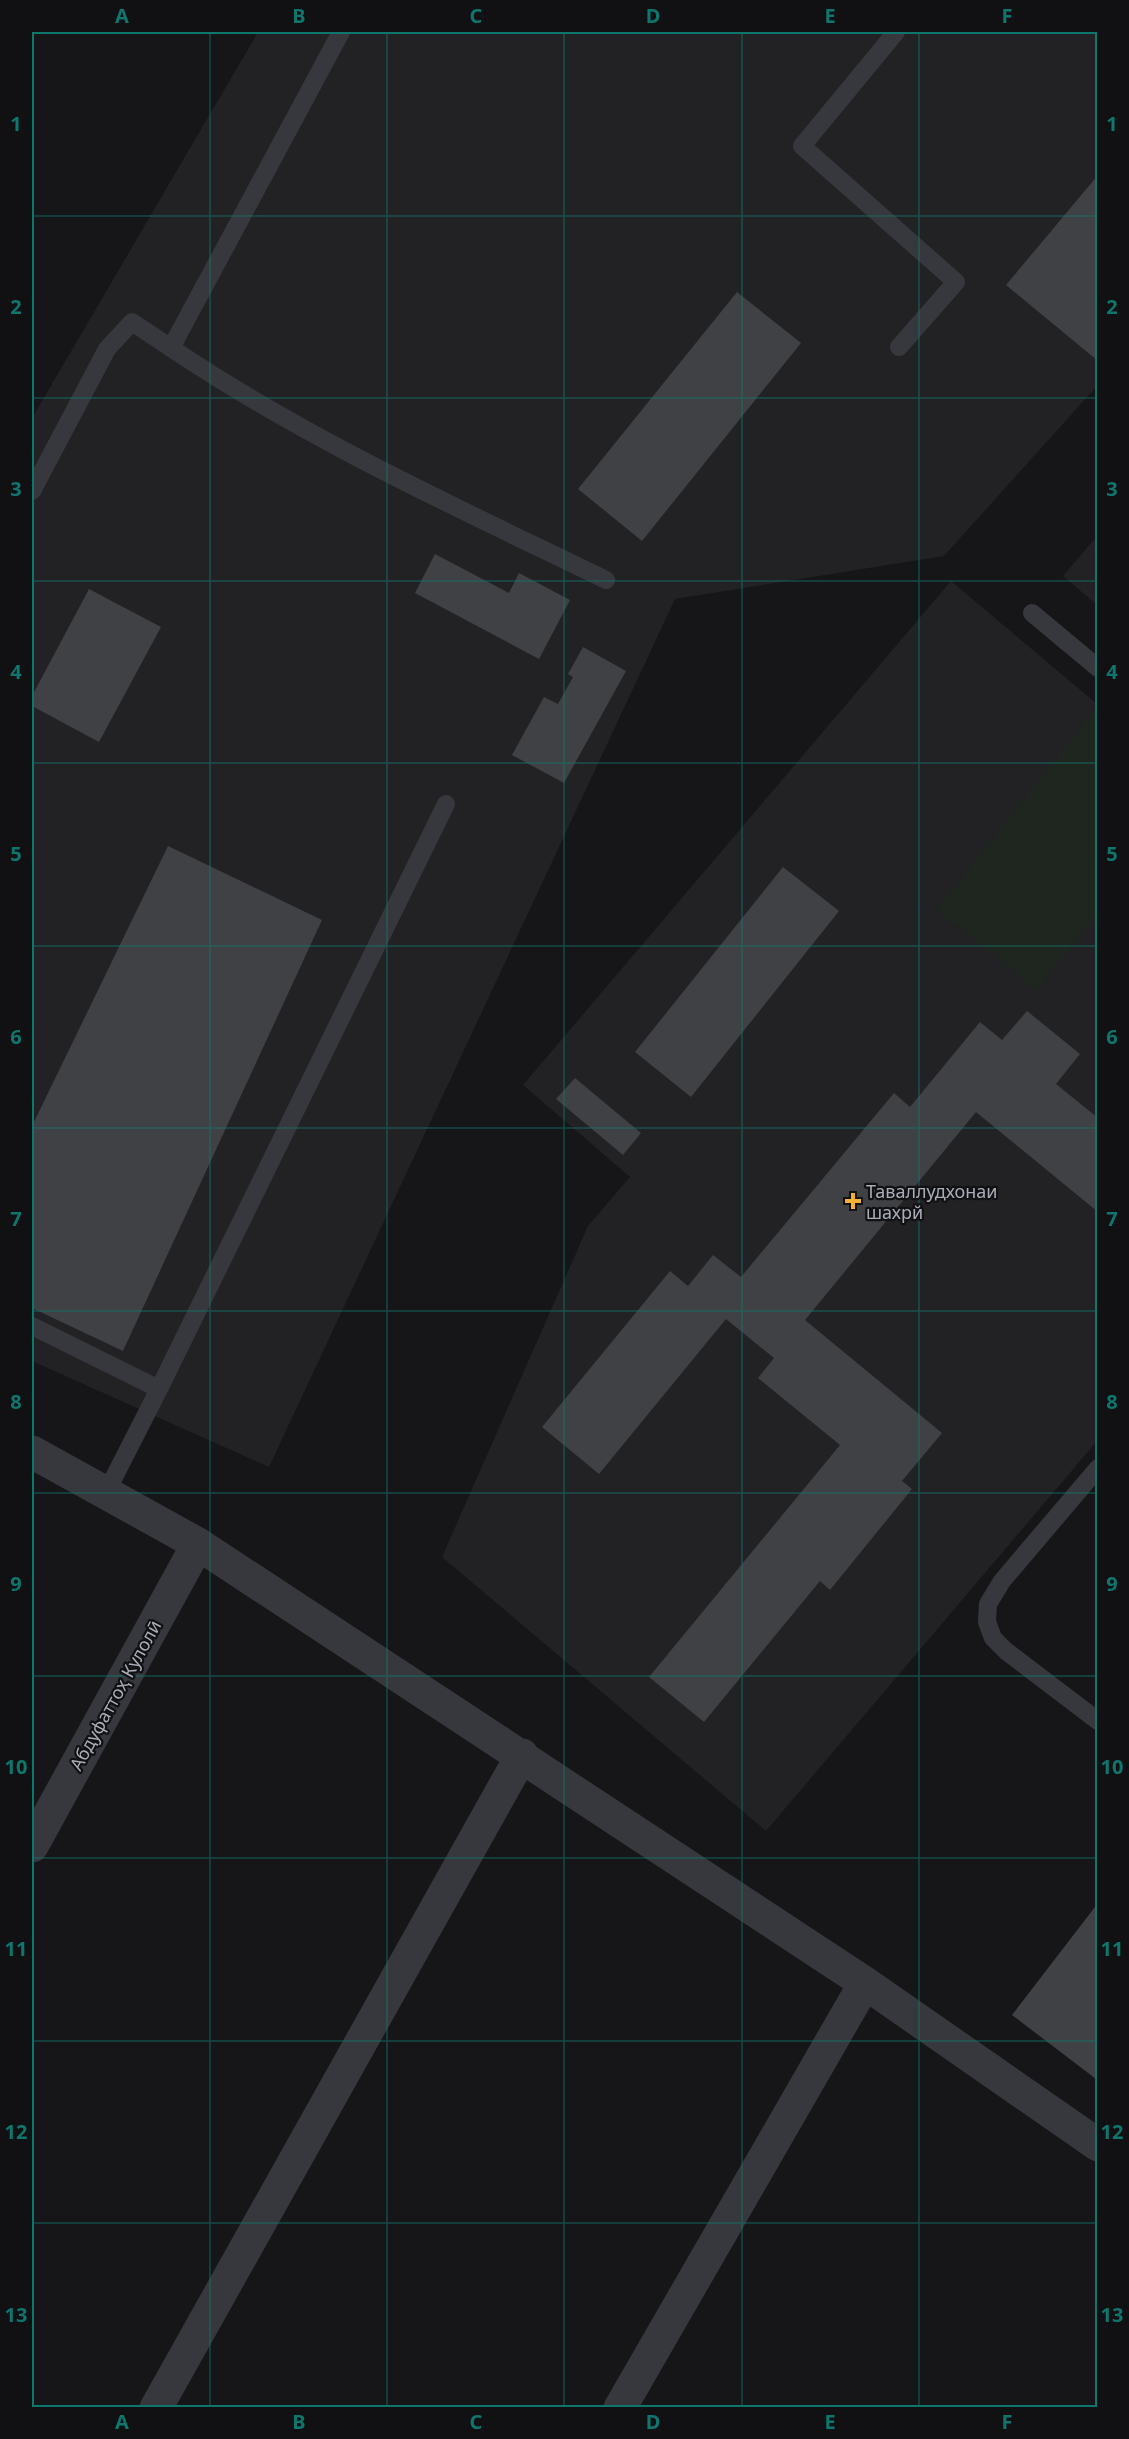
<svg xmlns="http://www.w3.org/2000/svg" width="1129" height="2439" viewBox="0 0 1129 2439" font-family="'Noto Sans',sans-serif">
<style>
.built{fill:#222225}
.green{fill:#1e261f}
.building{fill:#404145}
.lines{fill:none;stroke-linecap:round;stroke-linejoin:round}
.service{stroke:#37383d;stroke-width:18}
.minor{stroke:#37383d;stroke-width:33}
.grid{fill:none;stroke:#0f766e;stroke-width:1.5;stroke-opacity:0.55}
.poi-dot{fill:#f2b134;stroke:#111113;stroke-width:2}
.labels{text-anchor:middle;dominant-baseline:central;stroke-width:4.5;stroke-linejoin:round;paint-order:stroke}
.poi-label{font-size:18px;fill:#a8adb8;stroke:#111113;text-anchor:start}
.street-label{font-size:18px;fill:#a8adb8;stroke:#111113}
.neatline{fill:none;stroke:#0f766e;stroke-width:2}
.grid-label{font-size:20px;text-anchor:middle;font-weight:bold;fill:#0f766e}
</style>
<rect width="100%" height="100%" fill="#161618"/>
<!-- built -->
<path class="built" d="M258,32H1097V386L944,556L675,599L269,1467L32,1361V418Z
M1097,536V605L1063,576Z
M951,581L1097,704V1441L766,1831L442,1557L588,1226L630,1177L523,1085Z"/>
<!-- green -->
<path class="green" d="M1094,711L1098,714L1097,913L1037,989L937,910Z"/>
<!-- building -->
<path class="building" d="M1098,175V361L1006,285Z
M737,292L801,343L642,541L578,489Z
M435,554L509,593L519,573L570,600L539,659L415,593Z
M89,589L161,627L99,742L32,706V696Z
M583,647L626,671L564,783L512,755L544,697L558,704L573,677L568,674Z
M168,846L322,920L123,1351L32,1308V1126Z
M783,867L839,911L691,1097L635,1052Z
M1027,1011L1080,1054L1056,1084L1098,1118V1212L976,1112L805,1320L942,1433L902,1481L912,1489L830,1590L820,1581L704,1722L649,1677L840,1445L758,1378L774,1358L726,1319L599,1474L542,1427L670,1271L688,1286L713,1255L741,1277L894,1093L910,1107L980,1022L1002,1040Z
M575,1078L641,1133L623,1155L556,1099Z
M1098,1903V2078L1096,2079L1012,2015Z"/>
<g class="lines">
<!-- service -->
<path class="service" d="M896,32L802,146L956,282L899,347
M171,348C308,440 458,508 606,580
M32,491L107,349L132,322L171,348L341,32
M1032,613L1098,668
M32,1326L159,1389L446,804
M1098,1468L1002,1581L988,1604L987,1622L993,1638L1006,1651L1098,1721
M106,1493L159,1389"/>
<!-- minor -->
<path class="minor" d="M32,1452L198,1544L865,1983L1098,2145
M32,1846L198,1544
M156,2408L522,1755
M620,2408L865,1983"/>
</g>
<!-- grid -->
<path class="grid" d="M210,32V2408M387,32V2408M564,32V2408M742,32V2408M919,32V2408M32,216H1098M32,398H1098M32,581H1098M32,763H1098M32,946H1098M32,1128H1098M32,1311H1098M32,1493H1098M32,1676H1098M32,1858H1098M32,2041H1098M32,2223H1098"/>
<!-- markers -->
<path class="poi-dot" d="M850 1192h6v6h6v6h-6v6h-6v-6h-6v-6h6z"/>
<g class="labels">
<!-- poi labels -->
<g class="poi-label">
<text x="866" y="1191">Таваллудхонаи<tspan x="866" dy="21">шахрй</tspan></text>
</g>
<!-- street labels -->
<g class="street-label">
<text transform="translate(115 1695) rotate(-61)">Абдуфаттоҳ Кулолӣ</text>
</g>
</g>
<!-- border -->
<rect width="1129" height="2439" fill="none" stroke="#111113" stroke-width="66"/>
<rect x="33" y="33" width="1063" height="2373" class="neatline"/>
<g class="grid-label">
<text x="122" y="23">A</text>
<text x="299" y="23">B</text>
<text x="476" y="23">C</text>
<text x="653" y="23">D</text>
<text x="830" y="23">E</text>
<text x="1007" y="23">F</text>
<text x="16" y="131">1</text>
<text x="1112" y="131">1</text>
<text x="16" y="314">2</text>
<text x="1112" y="314">2</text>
<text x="16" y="496">3</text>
<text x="1112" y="496">3</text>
<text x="16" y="679">4</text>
<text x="1112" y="679">4</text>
<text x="16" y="861">5</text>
<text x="1112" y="861">5</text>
<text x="16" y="1044">6</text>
<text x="1112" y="1044">6</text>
<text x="16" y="1226">7</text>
<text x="1112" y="1226">7</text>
<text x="16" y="1409">8</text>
<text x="1112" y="1409">8</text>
<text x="16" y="1591">9</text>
<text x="1112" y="1591">9</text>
<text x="16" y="1774">10</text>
<text x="1112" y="1774">10</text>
<text x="16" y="1956">11</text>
<text x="1112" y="1956">11</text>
<text x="16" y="2139">12</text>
<text x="1112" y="2139">12</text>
<text x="16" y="2322">13</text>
<text x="1112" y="2322">13</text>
<text x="122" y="2429">A</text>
<text x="299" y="2429">B</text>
<text x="476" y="2429">C</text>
<text x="653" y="2429">D</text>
<text x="830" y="2429">E</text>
<text x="1007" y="2429">F</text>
</g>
</svg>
